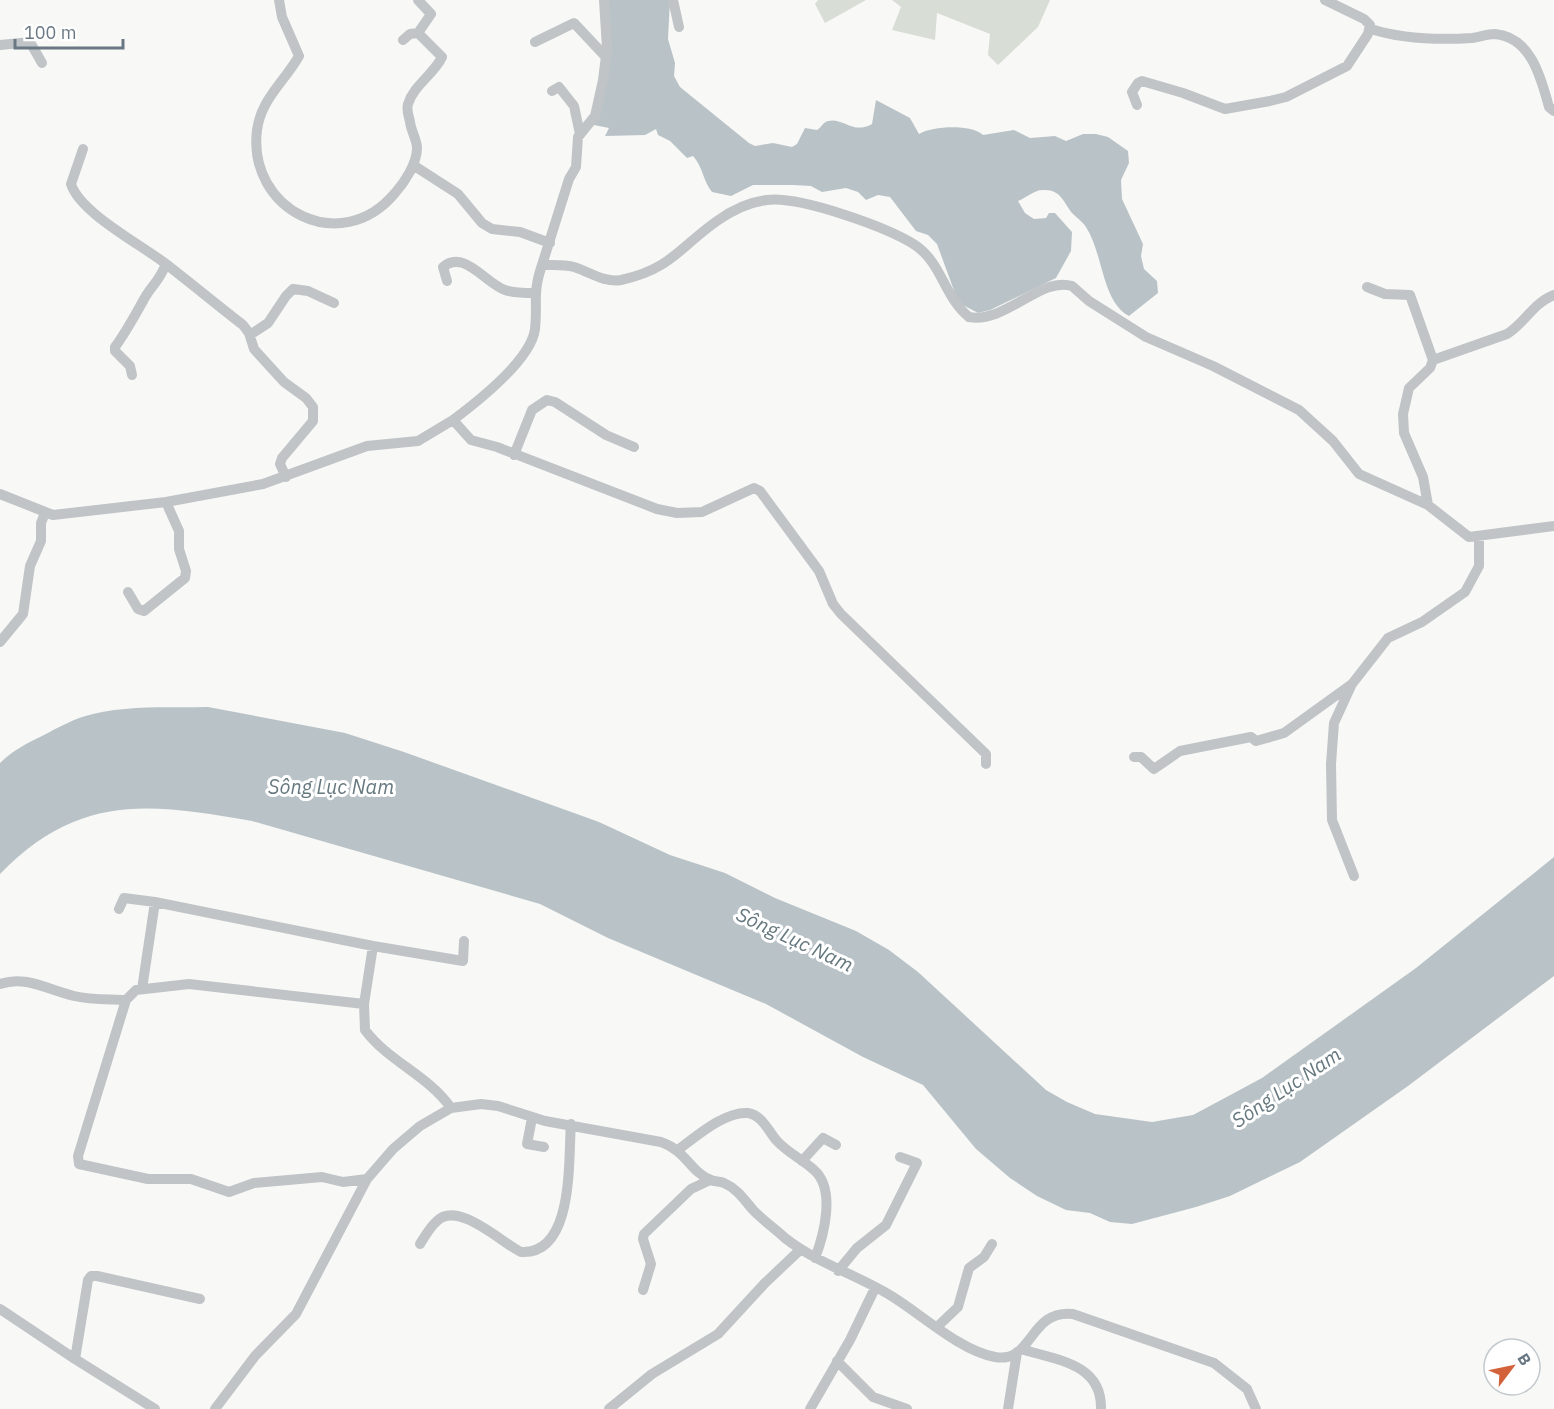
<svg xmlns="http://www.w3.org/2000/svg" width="1554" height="1409" viewBox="0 0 1554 1409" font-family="'IBM Plex Sans',sans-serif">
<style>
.green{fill:#d8ddd6}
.water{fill:#b9c3c7}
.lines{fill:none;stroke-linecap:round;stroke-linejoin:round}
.minor{stroke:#c0c4c7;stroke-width:10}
.labels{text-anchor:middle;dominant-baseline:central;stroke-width:6;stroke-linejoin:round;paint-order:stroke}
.water-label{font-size:20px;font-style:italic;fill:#66787f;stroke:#fff}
</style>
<rect width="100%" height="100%" fill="#f8f8f6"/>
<!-- green -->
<path class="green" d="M818,0H866L825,23L815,4Z
M892,0H1050L1038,27L998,65L988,55L990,34L937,13L935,40L892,30L901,7Z"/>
<!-- water -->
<path class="water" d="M608,0H670L668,39L675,63L674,76L680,87L749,143L755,146L773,143L792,147L797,144L805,128L817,130C822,127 823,122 828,121C843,117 853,135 872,124L876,100L910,118L919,134C933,126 971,124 983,135L1014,130L1030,138L1055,136L1066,141L1083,134H1096L1108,137L1128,151L1129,163L1121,180L1122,199L1143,244L1141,256L1144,269L1157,281L1158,293L1129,316C1102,302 1103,253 1086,227C1083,222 1077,218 1073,214C1063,202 1061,189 1043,190C1034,190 1026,198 1018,201L1025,213L1034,219L1046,218L1049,213H1055L1072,232L1071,251L1056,278L990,310L978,313L963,305L956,296L937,244L928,235L916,231L890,197L878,195L866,200L858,192L846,188L822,192L811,186L793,185H753L731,196L712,192C703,181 703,167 693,156L687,158L670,141L658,135L656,129L645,135L605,136L609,128L594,125Z
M208,707L345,733L404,752L599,822L670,855L725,873L775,898L856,931L889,950L918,972L1046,1090L1067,1102L1095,1114L1152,1122L1193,1115L1262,1078L1416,968L1554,857V976L1408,1086L1300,1162L1230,1196L1196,1207L1132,1224L1110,1222L1090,1213L1066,1210L1037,1196L1010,1178L976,1149L923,1085L863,1057L766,1004L608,938L540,904L252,821C149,803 79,793 0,874V763C12,751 27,743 42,736C59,727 75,718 93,714C130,705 171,708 208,707Z"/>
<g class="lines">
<!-- minor -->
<path class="minor" d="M279,0L282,17L299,56C285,81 261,99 257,130C247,210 341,258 395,193C405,182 417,163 417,148C417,140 411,131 410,122C409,116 406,111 408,104C414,85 434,74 442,57L418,33L431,14L418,0
M673,0L679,27
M1371,29C1402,39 1439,40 1472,38C1480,37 1487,34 1495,34C1531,37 1541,78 1549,107L1554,111
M403,40L410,34L418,33
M535,42L574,23L605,56
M0,45L30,42L42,63
M552,91L559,87L574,106L580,134
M1137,105L1132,92L1138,83L1142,81L1183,93L1225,109L1270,101L1286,97L1347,66L1368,34L1370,25L1364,19L1325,0
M83,149L71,184C80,213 142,245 166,264C192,284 217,305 243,325L249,333L254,349L284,382L306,398L313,407V421L282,458L280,464L286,477
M413,165L458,194L482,223L492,229L520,232L550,243
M542,265L569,179L576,167L578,137L595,116L603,80L607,48L604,0
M447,281L443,267C464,249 485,283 505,290C514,293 525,293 534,293
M1367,287L1385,294L1410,295L1433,360L1430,368L1409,388L1403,414L1404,433L1423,477L1428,505
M250,335L268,323L286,296L293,289L308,291L334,303
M1433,360L1507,334C1525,323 1533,303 1554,295
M132,375L130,366L115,351V347C126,332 134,317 143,301C150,287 159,282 166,264
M514,455L532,410L547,400L555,402L606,435L634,447
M0,494L53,515L166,502L263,484L367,446L418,441L453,420
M128,592L138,609L144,611L185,578L186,571L179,549V531L166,502
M0,642L23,614L30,566L41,541V523L45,513
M1351,686L1334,723L1331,764L1332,820L1354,876
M1134,757H1141L1154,769L1180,751L1251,737L1256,741L1284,733L1352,684L1388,638L1422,622L1465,592L1479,566V538
M986,764V754L841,614L833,604L819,571L760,491L754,488L702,512L677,513L657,509L497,447L471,440L453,420C477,402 531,360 535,329C538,302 532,294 542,265C553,265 564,264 574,267C590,272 604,283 621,280C670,270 681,246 717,221C731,211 750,202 767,200C800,196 887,227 915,245C942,263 944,297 969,317C1005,324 1041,276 1072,286L1089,301L1146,337L1213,366L1299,410L1333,441L1359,474L1428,505L1469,537L1554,526
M119,909L124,898L155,902L373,946L463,961L464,941
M373,946L364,1004L365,1030C389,1062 428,1075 451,1108
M0,984C26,975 48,990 74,996C91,1000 109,999 126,1000L136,990L189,984L364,1004
M142,989L155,902
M126,1000L78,1156L79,1164L148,1179H191L229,1192L254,1183L322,1177L343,1182L367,1179
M532,1118L527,1144L544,1147
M679,1149C697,1136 725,1111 748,1113C762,1115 769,1132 777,1141C788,1153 802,1159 814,1170C836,1189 824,1235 815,1258
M802,1161L823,1138L836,1145
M420,1244C425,1236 430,1227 437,1221C458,1200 503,1244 521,1252C575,1255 568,1158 571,1124
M838,1271L857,1248L886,1225L917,1163L900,1157
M643,1290L651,1264L643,1239L644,1234L691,1189L710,1180
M0,1309L75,1359
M937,1327L958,1307L969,1268L984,1257L992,1244
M1021,1349C1056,1360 1102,1363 1101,1409
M837,1361L873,1397L907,1409
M155,1409L75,1359L88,1280L91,1276H97L200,1299
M215,1409L255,1356L296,1314L367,1179L393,1149L420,1126L451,1108L481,1104L498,1106L545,1121L661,1142C687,1151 690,1172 711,1180C715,1182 720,1181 724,1183C738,1189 745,1201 754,1211C763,1220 775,1229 785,1238C818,1264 858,1275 893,1297C922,1315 961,1351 995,1357C1033,1364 1029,1309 1073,1314L1214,1363L1247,1389L1256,1409
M609,1409L652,1374L718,1334L765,1283L801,1249
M810,1409L850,1340L875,1288
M1008,1409L1017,1352"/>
</g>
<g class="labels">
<!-- water labels -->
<g class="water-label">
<text x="331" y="786">Sông Lục Nam</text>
<text transform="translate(795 939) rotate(25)">Sông Lục Nam</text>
<text transform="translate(1286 1087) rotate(-34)">Sông Lục Nam</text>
</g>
</g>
<!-- north arrow -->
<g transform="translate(1512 1367) rotate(58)"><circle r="28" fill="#ffffff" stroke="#c3c9ce" stroke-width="1.5"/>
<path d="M0-4.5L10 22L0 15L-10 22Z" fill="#d3623b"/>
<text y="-9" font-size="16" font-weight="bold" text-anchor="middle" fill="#6a7884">B</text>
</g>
<!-- scale -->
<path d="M15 39v9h108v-9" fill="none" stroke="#6a7884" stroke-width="3"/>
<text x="24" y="39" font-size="18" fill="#6a7884" stroke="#ffffff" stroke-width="4.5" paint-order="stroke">100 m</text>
</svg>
